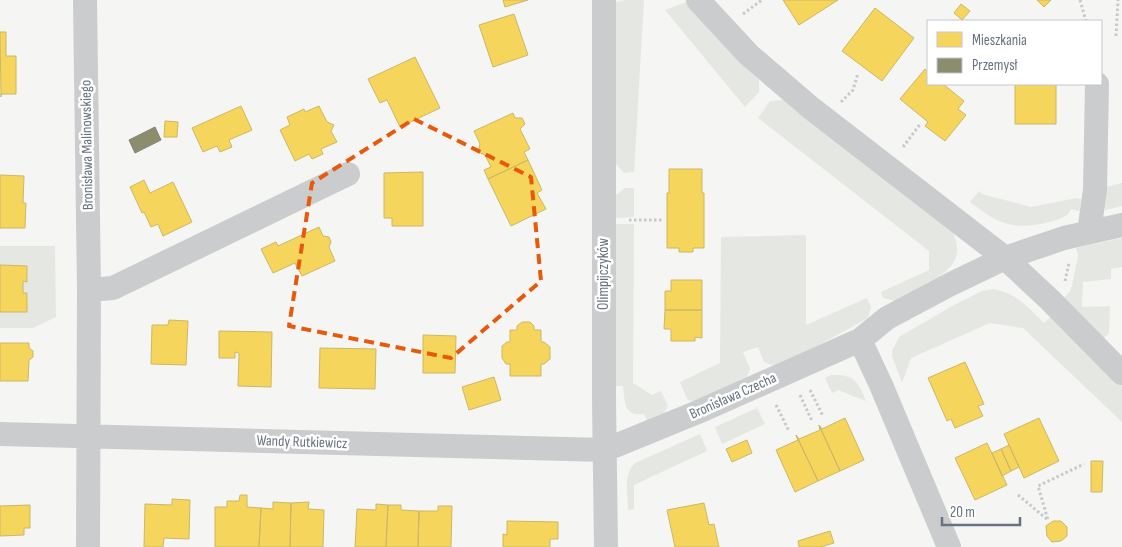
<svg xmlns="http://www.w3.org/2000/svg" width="1122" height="547" viewBox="0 0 1122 547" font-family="'Sofia Sans Condensed',sans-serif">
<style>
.green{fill:#e4e7e2}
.homes{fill:#f6d55c;stroke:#cbb867}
.industry{fill:#8c8c6e;stroke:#818474}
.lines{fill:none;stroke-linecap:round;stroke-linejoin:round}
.path{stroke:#c8c9ca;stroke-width:3;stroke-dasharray:2.5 2.5;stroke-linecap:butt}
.street{stroke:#cbcccd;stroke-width:24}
.marked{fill:none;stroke:#e8590c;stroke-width:4;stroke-dasharray:10 6;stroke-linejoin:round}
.labels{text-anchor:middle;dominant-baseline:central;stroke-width:5;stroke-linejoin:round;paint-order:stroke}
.street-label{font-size:15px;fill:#687381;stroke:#fff}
</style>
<rect width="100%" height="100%" fill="#f5f5f4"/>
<!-- green -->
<path class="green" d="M626,0H644L634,172L624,173L616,164V2Z
M686,2L723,43L759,80V92L745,107L665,10Z
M783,100L953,232C965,261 949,271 926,284C916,290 905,295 895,301L883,298L881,292L929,270V251L758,118L770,101Z
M1122,183V206L1105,210L1106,187Z
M625,188H634V217L616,218V195Z
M979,191L982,194L1031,207L1077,198L1081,199L1080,211L1071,209C1067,218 1059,219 1049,222C1014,231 998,224 970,202Z
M616,224H634L633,383L652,395L661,391L668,406L663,415L648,422L644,414C623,417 625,401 623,386H616Z
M806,235V325L867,298L871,306L868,318L819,345L775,366L764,362L758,347L743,352L750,369L746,379L693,402L687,399L680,382L720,363L721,237Z
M1122,238V267L1111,269V279L1083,282L1082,307L1110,306L1109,333L1101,341L1063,299L1071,290L1078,256L1076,248Z
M0,246H55L56,317L33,328H0Z
M993,289C1017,293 1027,307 1044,323L1052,316L1122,383V422L1023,328L990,323L911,358L902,383L892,356V351L899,337L954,305L982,291Z
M831,375C854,374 858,381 866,401L838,390L832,393L825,378Z
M757,408L765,424L722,444L715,427Z
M700,434L707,451L634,485V509L628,510C628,493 623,475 635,463Z"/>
<!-- homes -->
<path class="homes" d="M503,0H528L505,7Z
M783,0H838L799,25Z
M1037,0H1051L1044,7Z
M961,4L970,11L962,20L954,13Z
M875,8L914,38L882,81L842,51Z
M514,14L528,55L493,67L479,25Z
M0,32H6V56H16V94H1V97Z
M415,57L440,108L400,127L387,100L380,103L368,79Z
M925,69L928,72V84H943L964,101L958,109L966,115L945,141L925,126L928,122L900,99Z
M1015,84H1056V124H1015Z
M241,106L252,130L229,140L232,147L220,152L217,146L203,152L192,128Z
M319,106L327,122L334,125L331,131L337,142L321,149L323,154L312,159L309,154L295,161L280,130L290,125L287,117L304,109L305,112Z
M513,113L515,118H522L525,124L520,129L530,149L524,152L528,160L488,179L484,170L491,167L485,155L478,152L480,144L474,131Z
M165,121L178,122L177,137H164Z
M528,160L542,190L537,193L546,209L511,226L488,179Z
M669,169H702V193H704V248H693V252H679V248H667V193H669Z
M423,172V226H392V218H384V173Z
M0,175L24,176L23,203H26L25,228H0Z
M144,180L150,193L173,182L192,222L163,236L158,224L151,227L144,212L142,213L130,187Z
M319,227L323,236L329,237L331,242L329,247L335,261L302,276L295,263L273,273L261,249L276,242L278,246Z
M0,265L27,266V282L23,281V293H27V312H0Z
M671,280H702V310H665V291H671Z
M665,310H702V338L695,337V341H671V329H664Z
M169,320L188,321L186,365L151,364L152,325H168Z
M522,322H530L534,326V330H541V342H544L550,347V359L544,364H541V376H510V364H506L502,358V346L507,342H510V330H517V326Z
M219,331L272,332L271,387L238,386L239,353L235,352V358H219Z
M423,335L456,336L455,373H423Z
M0,343H29V348L33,351V357L29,360L28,381H0Z
M320,348L376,349L375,389L319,388Z
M965,362L984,404L978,406L983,416L955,428L951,419L947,421L928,378Z
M494,377L501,400L469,410L462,387Z
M845,418L864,460L840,471L819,425L822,429Z
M1039,418L1059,461L1024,478L1004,434Z
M819,425L840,471L818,481L796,435L799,439L820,430Z
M796,435L818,481L795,492L776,450L798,440Z
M747,440L752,453L732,462L726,449Z
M987,443L1007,485L975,500L955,458Z
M1009,445L1019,467L1011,471L1001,449Z
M1001,449L1011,471L1002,476L992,453Z
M1091,461H1103L1102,492H1091Z
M240,495H247V507L261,508L259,547H215V507H227V501H239Z
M172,499L190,500L189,539L164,538L163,547H144L145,504L172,505Z
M273,502L291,503L290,547H259L261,508L273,509Z
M309,502L308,509L324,510L323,547H290L291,503Z
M704,503L709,525L714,524L719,547H675L667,510Z
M376,504L388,505L386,547H355L357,509L376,510Z
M30,505V528H24V535L0,536V506Z
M388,505H401V510L419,511L418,547H386Z
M438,506H452L451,547H418L419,511H438Z
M507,521L558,522V539H550V547H503V534L507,535Z
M1053,521H1061L1067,527V536L1061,541L1052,542L1047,536L1046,526Z
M830,531L834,543L821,547H799L798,541Z"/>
<!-- industry -->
<path class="industry" d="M155,127L161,140L135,153L129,140Z"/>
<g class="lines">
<!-- path -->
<path class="path" d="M1080,0L1086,21
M743,14L762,0
M1116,36L1118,0
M841,102L853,90L858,73
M903,147L921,123
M629,220H663
M1065,281L1069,263
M810,390L823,416
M800,395L812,421
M776,405L789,431
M1018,495L1048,520L1038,486L1084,464"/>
<!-- street -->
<path class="street" d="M85,0L89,290L88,547
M604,0V401L606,547
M698,0L749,55L811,108L1005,258L1050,300L1122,373
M1089,232L1095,190L1097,84
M89,290L113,288L348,174
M860,340L881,385L949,547
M0,434L605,450L698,412L860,340L887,318L949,285L1005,258L1064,238L1122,225"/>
</g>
<!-- marked area -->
<path class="marked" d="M414,119L531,177L541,281L451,358L289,326L312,183Z"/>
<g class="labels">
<!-- street labels -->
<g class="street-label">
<text transform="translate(87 145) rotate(-91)">Bronisława Malinowskiego</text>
<text transform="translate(603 274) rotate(-90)">Olimpijczyków</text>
<text transform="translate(733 396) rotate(-24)">Bronisława Czecha</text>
<text transform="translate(302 442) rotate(2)">Wandy Rutkiewicz</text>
</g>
</g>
<!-- legend -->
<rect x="927" y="20" width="175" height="65" fill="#ffffff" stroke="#c3c7cd"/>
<rect x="937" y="32" width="25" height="15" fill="#f6d55c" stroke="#c3c7cd"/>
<text x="972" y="45" font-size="15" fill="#687381">Mieszkania</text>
<rect x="937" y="58" width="25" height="15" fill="#8c8c6e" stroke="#c3c7cd"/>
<text x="972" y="70" font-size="15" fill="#687381">Przemysł</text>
<!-- scale -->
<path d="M942 517v8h78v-8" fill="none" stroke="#687381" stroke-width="2.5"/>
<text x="950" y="517" font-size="15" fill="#687381" stroke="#ffffff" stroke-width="4" paint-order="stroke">20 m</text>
</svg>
